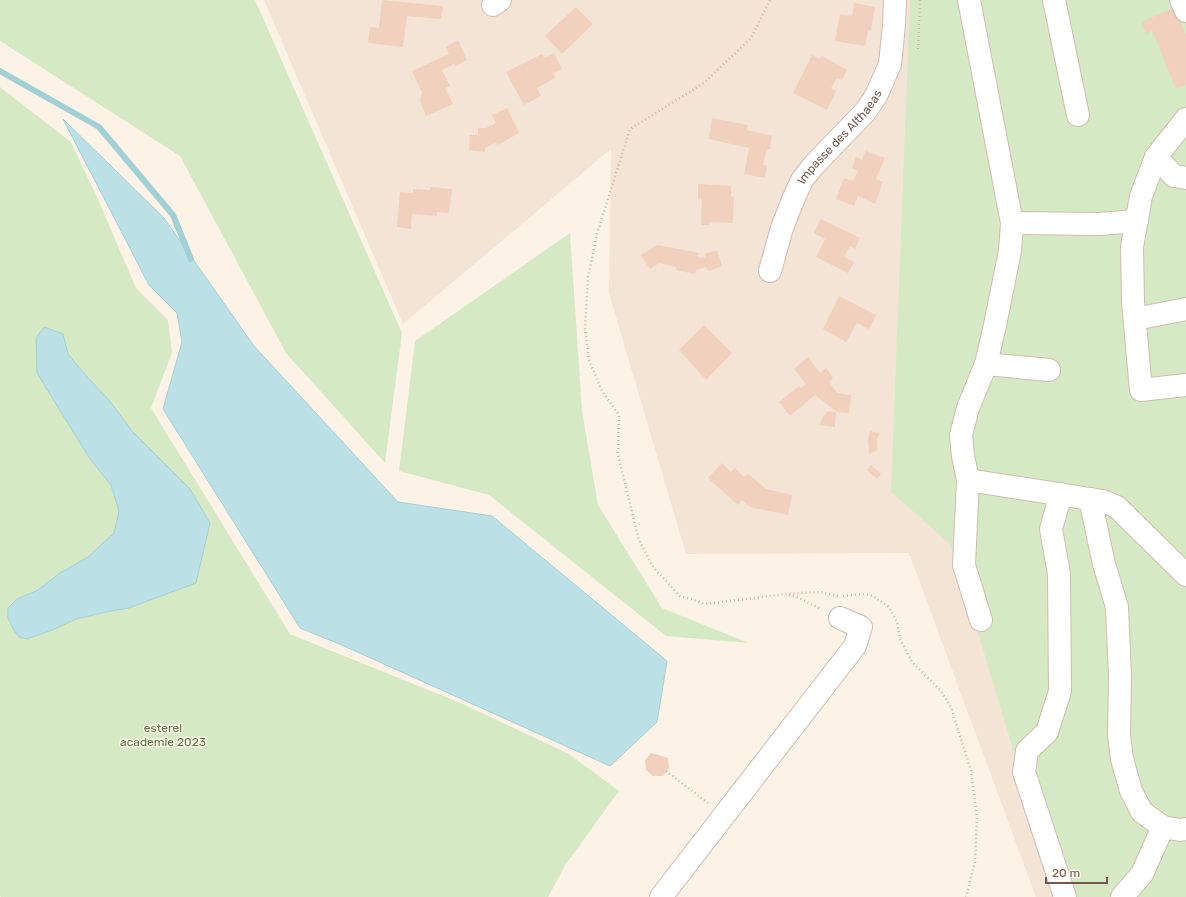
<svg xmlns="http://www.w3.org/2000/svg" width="1186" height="897" viewBox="0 0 1186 897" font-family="Rubik,sans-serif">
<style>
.residential{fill:#f4e4d5}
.green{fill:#d5eac4}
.water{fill:#bbe1e6;stroke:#a1d1d7}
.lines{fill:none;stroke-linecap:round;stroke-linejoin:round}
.stream{stroke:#a1d1d7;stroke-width:6}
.building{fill:#f1d0be}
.minor-casing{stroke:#d0bcaf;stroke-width:24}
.path{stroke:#d6b3a1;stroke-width:2.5;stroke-dasharray:1 3;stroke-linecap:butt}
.minor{stroke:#fff;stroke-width:22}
.labels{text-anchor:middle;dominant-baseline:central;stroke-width:3;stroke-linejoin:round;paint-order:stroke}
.street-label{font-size:12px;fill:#75584b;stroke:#fff7ec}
.park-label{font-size:12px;fill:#557b42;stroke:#fff7ec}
</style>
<rect width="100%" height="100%" fill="#fcf3e6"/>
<!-- residential -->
<path class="residential" d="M264,0H1186V897H1036L909,553L686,554L609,293L611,149L403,324Z"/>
<!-- green -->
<path class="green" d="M0,0H255L402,333L385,463L286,353L180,156L0,41Z
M910,0H1186V897H1057L962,579L950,544L891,492Z
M0,87L71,142L97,197L136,288L168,320L172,353L151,408L290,634L463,704L569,754L619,791L566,864L548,897H1L0,896Z
M570,233L582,411L598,505L662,608L749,643L666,636L489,495L399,471L415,341Z"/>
<!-- water -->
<path class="water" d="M63,119L164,218L254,346L398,502L492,516L667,661L657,722L610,766L344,646L300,628L163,409L182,342L177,313L149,285Z
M44,327L63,334L68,354L87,377L109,400L132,431L190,489L210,523L196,583L129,608L106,612L76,619L55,629L27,639L19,637L14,630L8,618V608L17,599L38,590L60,573L88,557L114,533L119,511L111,485L90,459L37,373L36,338Z"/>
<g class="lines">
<!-- stream -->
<path class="stream" d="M0,71L99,127L173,215L191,259"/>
</g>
<!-- building -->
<path class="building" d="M382,0L443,6L441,19L407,16L403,47L368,43L370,27L379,28Z
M854,3L875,7L871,31L868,30L865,46L835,41L840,14L852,16Z
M576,7L593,24L562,54L545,36Z
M1175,7L1186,35V85L1176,89L1152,30L1146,34L1142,22Z
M458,40L467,60L455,66L454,64L442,70L450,86L445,88L453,104L426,116L420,101L422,92L412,71L449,54L446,47Z
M554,53L562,69L553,73L555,78L537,88L541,96L524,105L506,72L542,54L545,58Z
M812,55L820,59L822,56L847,70L842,80L837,78L831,88L836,91L827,110L793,93Z
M507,108L519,133L498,145L496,142L485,148V152L469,150L470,135H478V128H486L496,123L492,115Z
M712,118L748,125L747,130L772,136L770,149H767L763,165L767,166L765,178L744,174L749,148L709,139Z
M866,151L885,158L876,179L883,182L875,204L858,196L854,206L836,199L844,178L853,181L858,171L852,168L856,157L862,160Z
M698,184L731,186V196L734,197L733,223L710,222L709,225H701L702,200L698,199Z
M430,187L452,189L449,213L437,212V216L412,214L411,229L397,227L400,192L413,193V189L430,190Z
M821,219L860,238L855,249L850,246L844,257L854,262L848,273L816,257L825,239L814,233Z
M658,245L699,253L697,257L705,258V254L717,250L722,266L709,271L705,267L696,270L695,274L676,270V267L659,263L650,269L641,255Z
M839,296L876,315L869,329L857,323L846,342L823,329Z
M704,325L732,353L706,380L679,350Z
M808,357L820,373L826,368L833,378L829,382L837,393L851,395L849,413L837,412L815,395L790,416L779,402L799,386L801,388L806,384L794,369Z
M828,411L836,412L835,427L820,425L822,418Z
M870,431L879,433L877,440V450L869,454L868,439Z
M722,463L731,472L735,468L744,477L748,474L766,489L792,495L788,515L750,507L742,500L738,505L708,478Z
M871,465L881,474L877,479L867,470Z
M651,753L668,758L669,768L663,776H653L646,770L645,760Z"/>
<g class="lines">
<defs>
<g id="minor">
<path d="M969,0L1012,223L1010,251L995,325L986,364L968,408L961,435L963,456L968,480L964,565L981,620"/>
<path d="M1054,0L1078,115"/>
<path d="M1181,0L1186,11"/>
<path d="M493,5L500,0"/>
<path d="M1186,119L1156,157L1141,196L1132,247L1133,302L1141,390L1186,385"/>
<path d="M1156,157L1174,176L1186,178"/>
<path d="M1012,223L1099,224L1137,221"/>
<path id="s1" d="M770,271L782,228L793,200L802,180L814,165L865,112L876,96L890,64L894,25L895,0"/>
<path d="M1135,319L1186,309"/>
<path d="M986,364L1049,370"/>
<path d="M968,480L1103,501L1117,507L1186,575"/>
<path d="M1061,494L1051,529L1059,574L1060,691L1047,732L1027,751L1024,772L1065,897"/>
<path d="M1090,499L1104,564L1117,607L1120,676L1119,735L1122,759L1131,791L1142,812L1163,827L1180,830L1186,829"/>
<path d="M661,897L855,646L861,627L840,618"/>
<path d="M1122,897L1142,874L1163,827"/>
</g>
</defs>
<!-- minor casing -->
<use href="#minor" class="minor-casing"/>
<!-- path -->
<path class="path" d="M770,0L751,38L704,83L630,129L597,234L588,277L585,328L589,360L602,391L619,415L618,455L639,540L653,567L680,596L706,604L785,594L821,592L838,596
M918,49L920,0
M789,595L799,598L821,609
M843,596L863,594L873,596L889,607L897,622L900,639L912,662L940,690L951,707L971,771L977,817L975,862L966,897
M666,771L708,803"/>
<!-- minor -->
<use href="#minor" class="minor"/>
</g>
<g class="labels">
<!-- street labels -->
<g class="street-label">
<text stroke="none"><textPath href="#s1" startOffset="154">Impasse des Althaeas</textPath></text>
</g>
<!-- park labels -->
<g class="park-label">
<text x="163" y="728">esterel<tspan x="163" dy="14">academie 2023</tspan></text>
</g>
</g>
<!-- scale -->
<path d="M1046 877v6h61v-6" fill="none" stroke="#75584b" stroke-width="2"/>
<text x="1052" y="877" font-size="12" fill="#75584b" stroke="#fff7ec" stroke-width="3" paint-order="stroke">20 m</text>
</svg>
